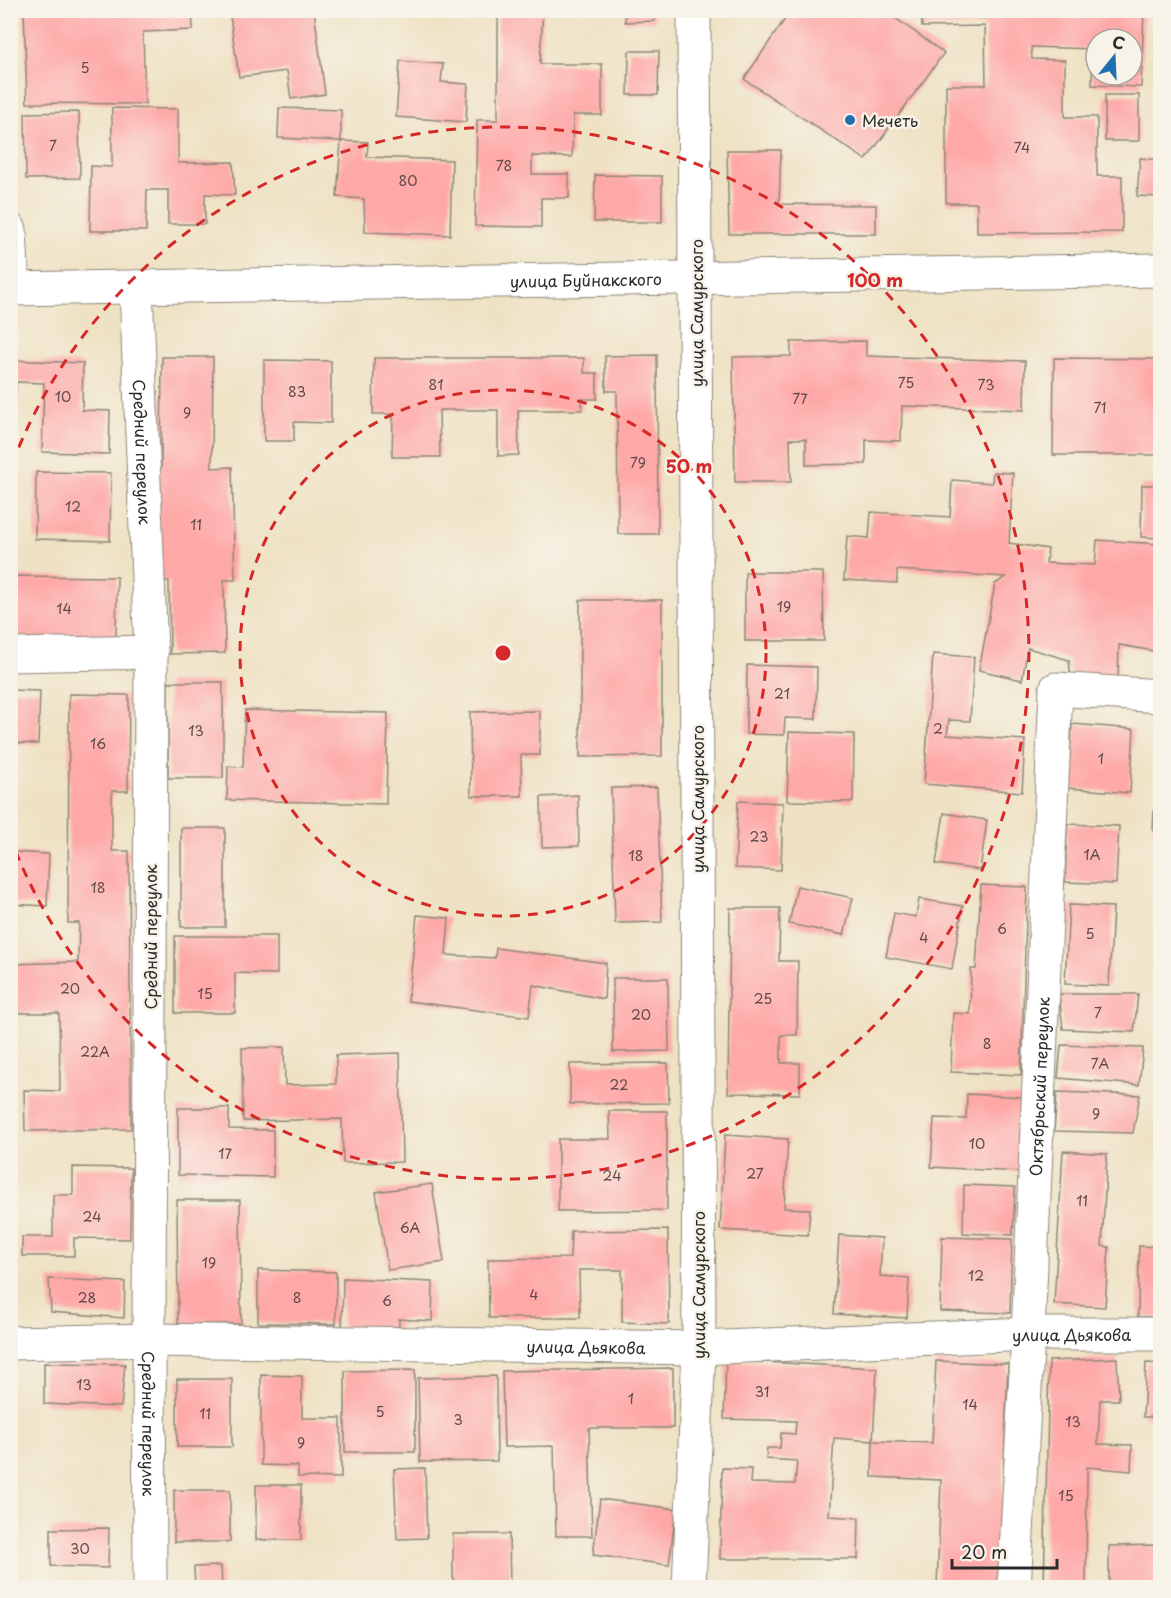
<svg xmlns="http://www.w3.org/2000/svg" width="1171" height="1598" viewBox="0 0 1171 1598" font-family="'Playpen Sans',sans-serif">
<style>
.building{fill:#fea9a8;fill-rule:evenodd}
.lines{fill:none;stroke-linecap:round;stroke-linejoin:round}
.street-casing{stroke:#8d8678;stroke-width:35}
.street{stroke:#fff;stroke-width:33}
.ring{fill:none;stroke:#d62828;stroke-width:3;stroke-dasharray:10 8}
.poi-dot{fill:#1f6fb2;stroke:#f7f3e8;stroke-width:2}
.labels{text-anchor:middle;dominant-baseline:central;stroke-width:5;stroke-linejoin:round;paint-order:stroke}
.number-label{font-size:14px;fill:#604a4a}
.poi-label{font-size:16px;fill:#2b2b2b;stroke:#f7f3e8;text-anchor:start}
.street-label{font-size:16px;fill:#2b2b2b;stroke:#f7f3e8}
.centre{fill:#d62828;stroke:#f7f3e8;stroke-width:3}
.ring-label{font-size:18px;text-anchor:middle;font-weight:bold;fill:#d62828;stroke:#f7f3e8;stroke-width:5;stroke-linejoin:round;paint-order:stroke}
</style>
<rect width="100%" height="100%" fill="#f7f3e8"/>
<filter id="ink" filterUnits="userSpaceOnUse"><feTurbulence type="fractalNoise" baseFrequency=".0167" numOctaves="2"/><feDisplacementMap in="SourceGraphic" scale="12" xChannelSelector="R" yChannelSelector="G"/><feConvolveMatrix kernelMatrix="1 2 1 2 8 2 1 2 1" color-interpolation-filters="sRGB"/></filter>
<filter id="wash" filterUnits="userSpaceOnUse"><feTurbulence type="fractalNoise" baseFrequency=".008" numOctaves="4" result="noise"/><feDisplacementMap in="SourceGraphic" scale="24" xChannelSelector="R" yChannelSelector="G"/><feGaussianBlur stdDeviation="1.35" result="paint"/><feColorMatrix in="noise" values="0 0 0 0 0 0 0 0 0 0 0 0 0 0 0 0 0 1.4 0 .05"/><feComposite in="paint" operator="in"/></filter>
<g filter="url(#wash)">
<rect width="100%" height="100%" fill="#efe2c4"/>
<g id="blocks">
<!-- building -->
<path class="building" d="M24,10H192L193,30L143,32L145,104L27,103Z
M229,10H314L325,94L291,99L287,71L239,77Z
M343,10H400V16L343,14Z
M498,10H543L540,64H602V115H573L572,157L532,156V174H569V198H541V227L475,226L477,120H498Z
M625,10H655V21L625,22Z
M791,10H884L944,53L866,160L744,79Z
M921,10H1144L1141,87L1092,85L1093,49L1031,47L1032,59L1065,60V117H1097V176H1122V232L977,233V203H946V85H986L985,26L922,27ZM1096,39H1132V75H1096Z
M629,51H659L658,95H628Z
M400,61L443,64L441,82L468,84L466,122L396,117Z
M1105,95H1139V141H1105Z
M112,108L178,109V163L233,162L235,195L205,194V224H168V190H147L146,231H90L91,166L112,167Z
M279,108L341,110V141L278,138Z
M79,112L80,178L26,179L25,113Z
M341,141L368,142L367,157L452,160L450,235L365,232L364,199L337,197Z
M727,150H781L779,204L876,205V234H729Z
M1140,158L1160,160V197L1137,196Z
M595,175L662,176V222H594Z
M866,341V356L1025,361L1024,410L902,406L901,441L866,440V464L806,465V439H790L791,482H735L733,357L791,356V342Z
M657,355L658,534H618L617,391H606L605,356Z
M162,357H213L212,468L232,467L235,580H224L225,653L170,654L169,581H159L156,468H161Z
M374,358H584V373H597V399H582V410H518L519,455L498,456V410H439L440,457H392L393,414H373Z
M1054,358L1160,359V455H1053Z
M10,360L83,363L82,410L110,411L109,454L42,452L44,383L16,382V397H10Z
M264,360L331,361V423L294,422V441H264Z
M36,472L111,473L110,541L35,539Z
M993,472L1013,473L1009,543L1048,549L1046,563L1095,565L1097,540L1160,544V652L1119,645L1118,682L1071,679L1069,660L1028,648L1022,680L979,670L995,584L1006,577L897,570V583L844,580L847,536L869,538L871,512L950,517L952,480L992,483Z
M1142,485H1160V538L1141,537Z
M745,572H823L824,641H745Z
M12,576L117,577L116,640H12Z
M580,600H662V756L580,757Z
M933,654L974,657L970,721L949,720L947,735L1025,740L1022,792L924,784Z
M747,665L817,667L816,719L785,718L784,735L746,734Z
M168,682H223V778H168Z
M10,690L40,691L38,744L10,743Z
M69,694L129,695L128,791H112V851H129L131,1129L25,1131L24,1090L60,1091L59,1013H10V964L78,962L79,923H68Z
M245,710L388,713L386,804L227,800L228,766L243,767Z
M540,711V755H521L522,796H471L470,712Z
M1072,724L1134,729L1130,793L1067,788Z
M789,732L854,734L853,802L787,801Z
M657,787L662,922L615,923L611,788Z
M578,795L579,846L542,847L541,797Z
M738,801L783,803L781,870L735,868Z
M1154,809L1160,810V831H1153Z
M944,813L987,820L980,870L936,864Z
M1067,824L1119,826L1116,884L1065,882Z
M181,828H225V927H181Z
M10,852L49,854L47,906L10,904Z
M981,885L1027,887L1021,1075L951,1072L953,1013L970,1014L971,969H976Z
M797,886L853,898L844,935L789,924Z
M919,899L963,906L952,969L886,957L894,913L916,917Z
M1069,905L1113,907L1109,986L1065,984Z
M730,908H780L779,961H798L797,1035H781V1063H800V1094L728,1093Z
M417,915L449,918L446,955L495,958L496,948L606,963L604,999L533,985L529,1017L408,1001Z
M175,936H277V974L235,973V1013H175Z
M613,978H668L669,1051L613,1052Z
M1059,994H1138L1134,1032L1063,1029Z
M1061,1045L1143,1048L1139,1085L1058,1078Z
M284,1047L285,1085L336,1084V1055L400,1053L402,1162L343,1163L342,1119L243,1121L242,1048Z
M668,1063L669,1103L570,1104V1064Z
M1057,1092L1140,1095L1133,1133L1054,1131Z
M967,1094L1023,1097L1019,1172L931,1167L934,1118L966,1119Z
M178,1108H229V1129L273,1130V1177L178,1175Z
M609,1111H667V1210L558,1211V1139H610Z
M725,1135L788,1139L784,1208L810,1209L808,1235L720,1230Z
M1063,1151L1107,1154L1102,1246L1109,1247L1105,1307L1054,1304Z
M73,1167L131,1168L130,1239L74,1238V1256H22V1237H53V1195H73Z
M432,1184L444,1262L388,1270L376,1192Z
M964,1185L1015,1187L1013,1235L963,1233Z
M177,1200H240L241,1324H178Z
M668,1230L669,1324L622,1322V1270H579L580,1318H489L488,1259L570,1258L571,1231Z
M839,1235L882,1238L880,1276L909,1278L907,1318L834,1314Z
M942,1237L1012,1239L1010,1313L940,1311Z
M1139,1246L1160,1247V1317H1138Z
M258,1270L336,1272V1324L258,1323Z
M343,1278L433,1282L432,1321L399,1319V1331L342,1329Z
M49,1279L125,1282L124,1318L51,1312Z
M1117,1358L1119,1400H1100L1098,1444L1132,1445L1131,1471L1087,1467L1086,1588H1044L1049,1361Z
M726,1360L877,1368L873,1441L932,1443L936,1361L1008,1364L999,1588H937L941,1480L872,1477L873,1441L834,1438L829,1516L859,1518L858,1559H720L722,1468L751,1469L750,1483L795,1484L797,1461L766,1459L767,1448H780L781,1433L795,1434L796,1421L724,1419Z
M44,1363L125,1364L121,1407L44,1404Z
M1146,1363L1160,1364V1417H1143Z
M673,1368V1428H589L592,1536H556L554,1446L504,1447L502,1371Z
M415,1370V1452H345V1371Z
M261,1375L302,1376V1418H341V1478L298,1477V1466L261,1465Z
M496,1376L497,1461L420,1462L418,1378Z
M177,1379H232V1447H177Z
M425,1468L427,1538L397,1539L394,1469Z
M256,1485H301V1540H256Z
M174,1490H230V1542H174Z
M600,1499L676,1509L669,1565L593,1555Z
M109,1528L108,1568L51,1566V1529Z
M453,1534H509L510,1586H453Z
M1160,1545V1588H1109V1546Z
M221,1566L222,1588H195L194,1567Z
M50,1584L97,1586V1588H50Z"/>
</g>
</g>
<g filter="url(#ink)">
<use href="#blocks" fill-opacity="0" stroke="#8d8678" stroke-width="1.5"/>
<g class="lines">
<defs>
<g id="street">
<path d="M10,230L13,289"/>
<path id="s1" d="M136,287L151,652L149,1340L150,1588"/>
<path id="s2" d="M10,289L1160,270"/>
<path d="M10,655L151,652"/>
<path id="s3" d="M10,1343L149,1340L699,1348L1028,1334H1160"/>
<path d="M689,1588L699,1348L694,10"/>
<path id="s4" d="M1014,1588L1028,1334L1056,689L1160,696"/>
</g>
</defs>
<!-- street casing -->
<use href="#street" class="street-casing"/>
<!-- street -->
<use href="#street" class="street"/>
</g>
</g>
<!-- distance rings -->
<g class="ring">
<circle cx="503" cy="653" r="263"/>
<path d="M12 464A526 526 0 1 1 12 842"/>
</g>
<!-- markers -->
<circle class="poi-dot" cx="850" cy="120" r="6"/>
<g class="labels">
<!-- number labels -->
<g class="number-label">
<text x="85" y="67">5</text>
<text x="53" y="145">7</text>
<text x="1022" y="147">74</text>
<text x="504" y="165">78</text>
<text x="408" y="180">80</text>
<text x="906" y="382">75</text>
<text x="436" y="384">81</text>
<text x="986" y="384">73</text>
<text x="297" y="391">83</text>
<text x="63" y="396">10</text>
<text x="800" y="398">77</text>
<text x="1100" y="407">71</text>
<text x="187" y="412">9</text>
<text x="638" y="462">79</text>
<text x="73" y="506">12</text>
<text x="196" y="524">11</text>
<text x="784" y="606">19</text>
<text x="64" y="608">14</text>
<text x="782" y="693">21</text>
<text x="938" y="728">2</text>
<text x="196" y="730">13</text>
<text x="98" y="743">16</text>
<text x="1101" y="758">1</text>
<text x="759" y="836">23</text>
<text x="1092" y="854">1А</text>
<text x="636" y="855">18</text>
<text x="98" y="887">18</text>
<text x="1002" y="928">6</text>
<text x="1090" y="933">5</text>
<text x="924" y="937">4</text>
<text x="70" y="988">20</text>
<text x="205" y="993">15</text>
<text x="763" y="998">25</text>
<text x="1098" y="1012">7</text>
<text x="641" y="1014">20</text>
<text x="987" y="1043">8</text>
<text x="95" y="1051">22А</text>
<text x="1100" y="1063">7А</text>
<text x="619" y="1084">22</text>
<text x="1096" y="1113">9</text>
<text x="977" y="1143">10</text>
<text x="225" y="1153">17</text>
<text x="755" y="1173">27</text>
<text x="612" y="1175">24</text>
<text x="1082" y="1200">11</text>
<text x="92" y="1216">24</text>
<text x="410" y="1227">6А</text>
<text x="209" y="1262">19</text>
<text x="976" y="1275">12</text>
<text x="534" y="1294">4</text>
<text x="87" y="1297">28</text>
<text x="297" y="1297">8</text>
<text x="387" y="1300">6</text>
<text x="84" y="1384">13</text>
<text x="762" y="1391">31</text>
<text x="631" y="1398">1</text>
<text x="970" y="1404">14</text>
<text x="380" y="1411">5</text>
<text x="205" y="1413">11</text>
<text x="458" y="1419">3</text>
<text x="1073" y="1421">13</text>
<text x="301" y="1442">9</text>
<text x="1066" y="1495">15</text>
<text x="80" y="1548">30</text>
</g>
<!-- poi labels -->
<g class="poi-label">
<text x="862" y="120">Мечеть</text>
</g>
<!-- street labels -->
<g class="street-label">
<text stroke="none"><textPath href="#s2" startOffset="576">улица Буйнакского</textPath></text>
<text transform="translate(696 313) rotate(-90)">улица Самурского</text>
<text stroke="none"><textPath href="#s1" startOffset="165">Средний переулок</textPath></text>
<text transform="translate(697 799) rotate(-90)">улица Самурского</text>
<text transform="translate(150 937) rotate(-90)">Средний переулок</text>
<text stroke="none"><textPath href="#s4" startOffset="502">Октябрьский переулок</textPath></text>
<text transform="translate(698 1285) rotate(-90)">улица Самурского</text>
<text stroke="none"><textPath href="#s3" startOffset="1062">улица Дьякова</textPath></text>
<text stroke="none"><textPath href="#s3" startOffset="576">улица Дьякова</textPath></text>
<text stroke="none"><textPath href="#s1" startOffset="1137">Средний переулок</textPath></text>
</g>
</g>
<circle cx="503" cy="653" r="9" class="centre"/>
<g class="ring-label">
<text x="875" y="287">100 m</text>
<text x="689" y="473">50 m</text>
</g>
<!-- margin -->
<rect width="1171" height="1598" fill="none" stroke="#f7f3e8" stroke-width="36"/>
<!-- north arrow -->
<g transform="translate(1114 57) rotate(18)"><circle r="28" fill="#f7f3e8" stroke="#a5a39c" stroke-width="1.5"/>
<path d="M0-4.5L10 22L0 15L-10 22Z" fill="#1f6fb2"/>
<text y="-9" font-size="16" font-weight="bold" text-anchor="middle" fill="#2b2b2b">С</text>
</g>
<!-- scale -->
<path d="M952 1559v9h105v-9" fill="none" stroke="#2b2b2b" stroke-width="3"/>
<text x="961" y="1559" font-size="18" fill="#2b2b2b" stroke="#f7f3e8" stroke-width="4.5" paint-order="stroke">20 m</text>
</svg>
